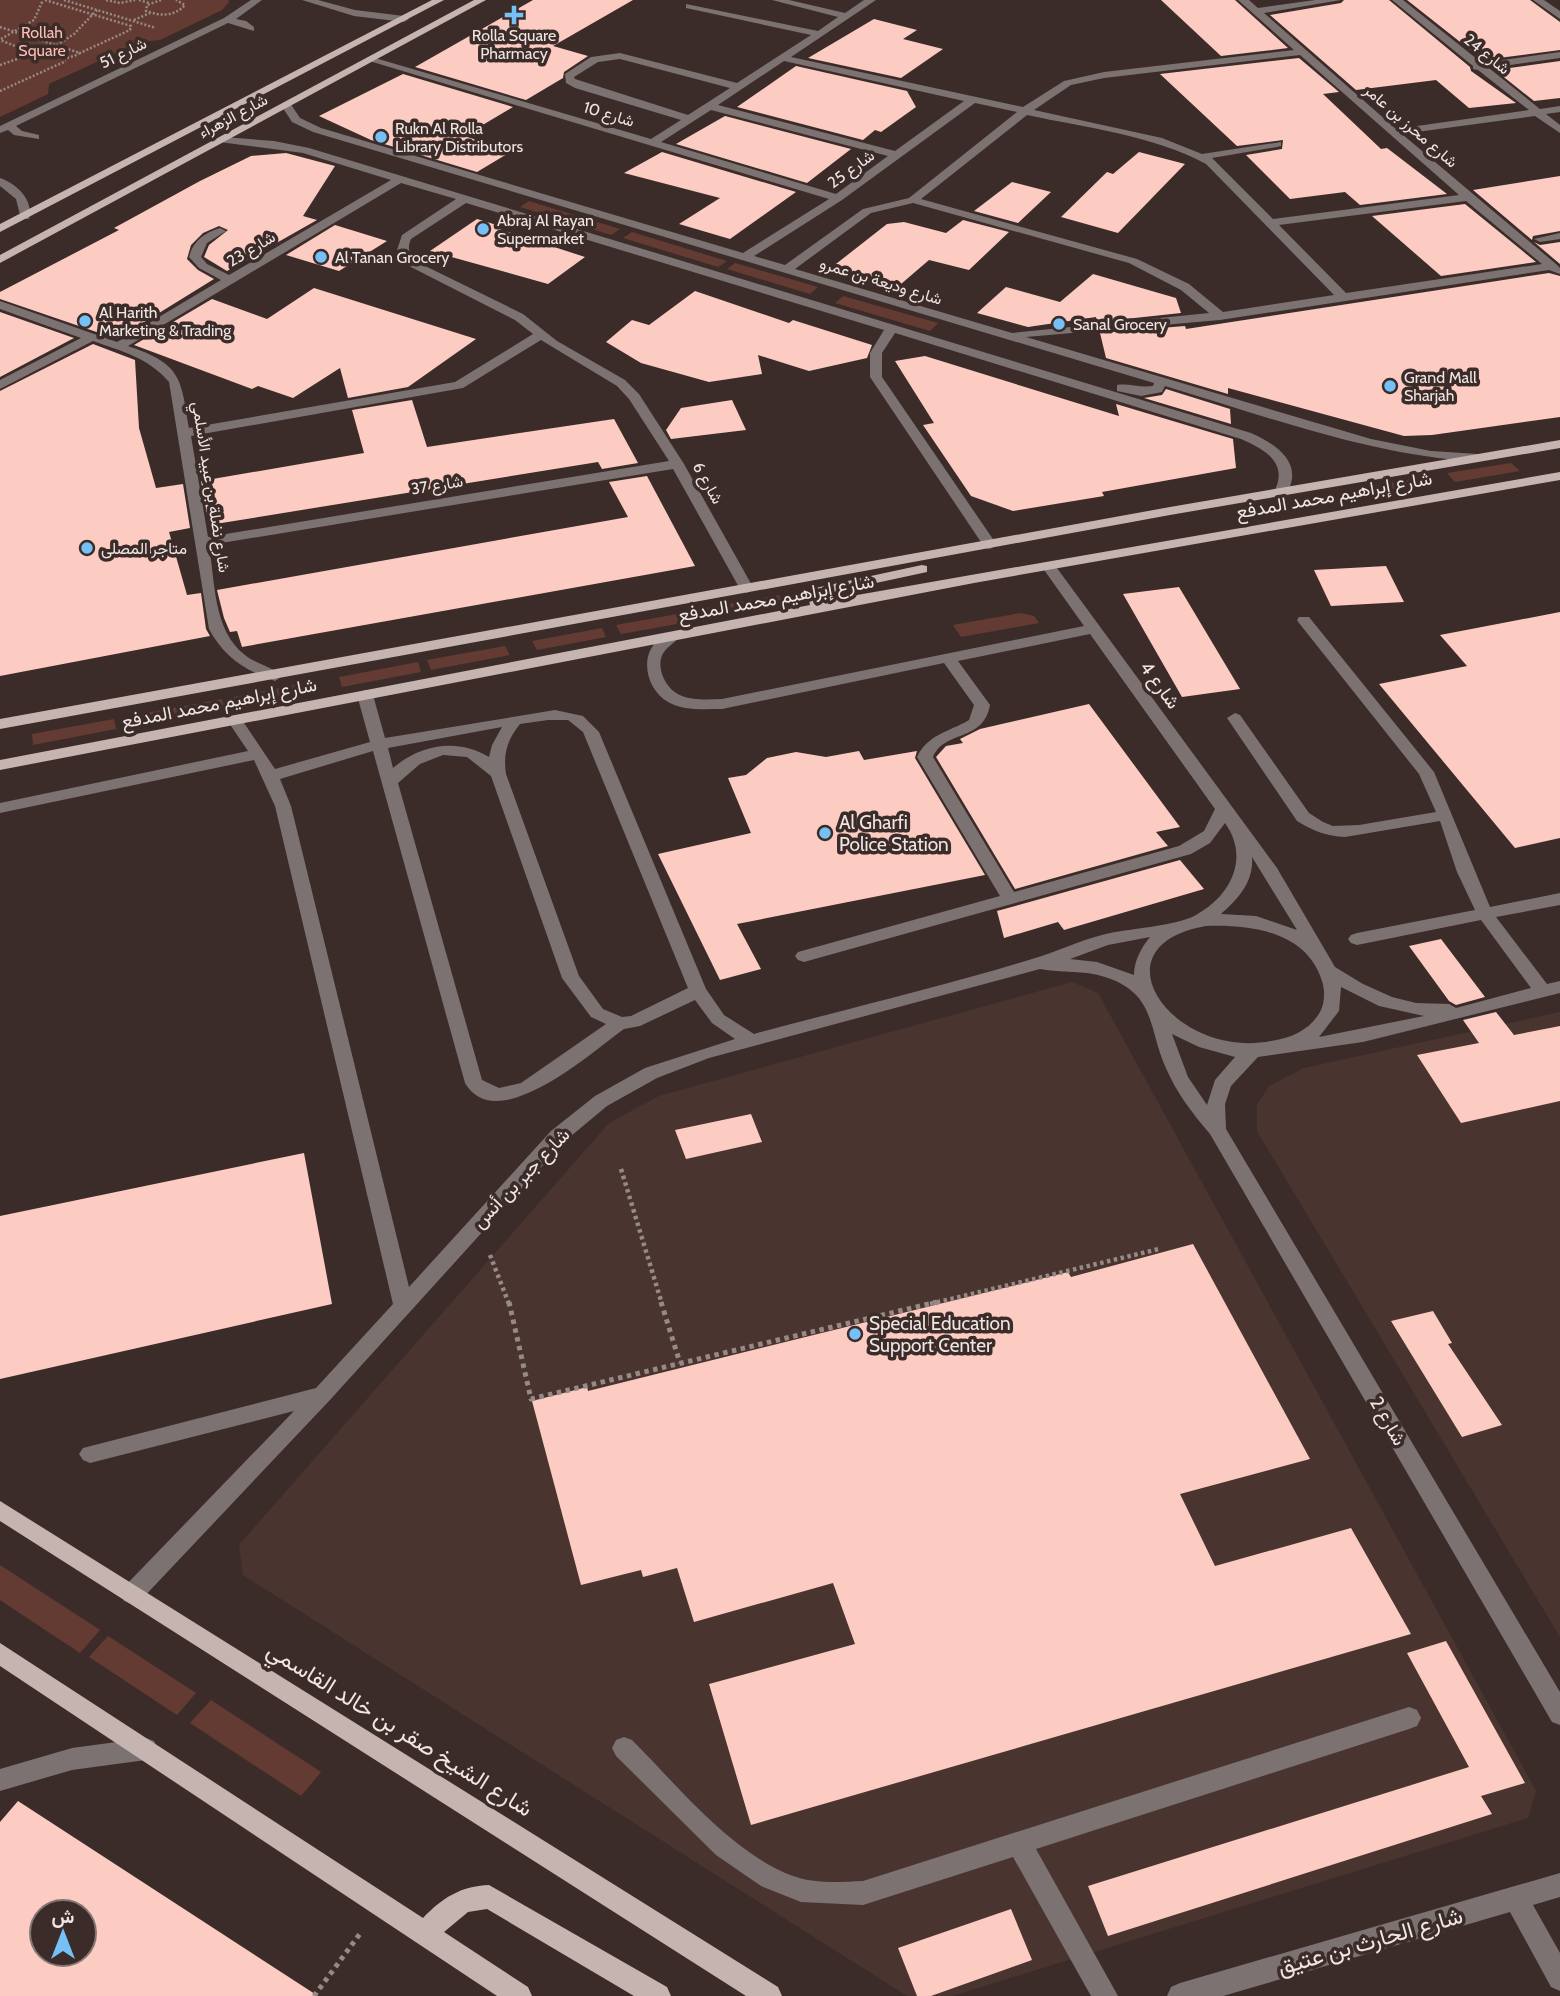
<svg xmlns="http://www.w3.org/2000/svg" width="1560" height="1996" viewBox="0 0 1560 1996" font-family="Cabin,Vazirmatn,sans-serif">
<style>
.built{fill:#4a342f}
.green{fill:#643b33}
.building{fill:#fcccc3;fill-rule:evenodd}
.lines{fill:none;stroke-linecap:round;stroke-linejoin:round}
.path-far2{stroke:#968986;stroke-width:2.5;stroke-dasharray:2 2;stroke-linecap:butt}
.path-far1{stroke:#968986;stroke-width:4.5;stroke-dasharray:3.5 3.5;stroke-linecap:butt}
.path{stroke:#968986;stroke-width:5;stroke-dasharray:4.5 4.5;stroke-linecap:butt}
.minor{fill:#7b7271;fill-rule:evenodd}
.major{fill:#c5b4b0;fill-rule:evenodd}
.poi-dot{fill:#75c0f6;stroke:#3c2c29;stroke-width:2.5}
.labels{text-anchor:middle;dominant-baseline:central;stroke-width:7;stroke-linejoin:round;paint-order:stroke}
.far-park-label{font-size:16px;fill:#fcbeb2;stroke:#3c2c29}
.far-poi-label{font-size:16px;fill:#efe5e2;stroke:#3c2c29;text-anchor:start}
.far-street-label{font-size:16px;fill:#efe5e2;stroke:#3c2c29}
.street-label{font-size:19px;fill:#efe5e2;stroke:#3c2c29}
.poi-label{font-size:19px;fill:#efe5e2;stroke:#3c2c29;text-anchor:start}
.near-street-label{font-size:23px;fill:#efe5e2;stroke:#3c2c29}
</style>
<rect width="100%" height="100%" fill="#3c2c29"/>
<!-- built -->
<path class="built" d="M1072,982L1098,993L1536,1791L1528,1818L952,1996H907L243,1575L239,1545L609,1123L659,1096Z
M1560,1012V1637L1257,1131V1105L1269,1086L1304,1068Z"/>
<!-- green -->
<path class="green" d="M0,0H228L229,2L222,10L160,40L140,42L49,84L48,94L0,117Z
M529,201L620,229L611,235L520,207Z
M632,232L727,261L718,267L623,238Z
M735,263L818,287L810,294L727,269Z
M843,296L938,323L930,331L835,303Z
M1511,463L1520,471L1455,482L1447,473Z
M1424,477L1432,486L1373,495L1366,487Z
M779,595L783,604L709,618L705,608Z
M683,613L688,622L621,634L616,625Z
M1021,613L1034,616L1039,623L961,637L953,625Z
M602,628L606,637L537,650L532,641Z
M505,646L510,655L431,670L427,660Z
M418,662L421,672L342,687L339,677Z
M315,681L318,691L236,707L234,697Z
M222,699L225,709L141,724L140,714Z
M114,719L116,729L33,745L32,734Z
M0,1565L100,1630L80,1653L0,1600Z
M108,1636L196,1693L177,1715L89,1657Z
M211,1700L321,1772L301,1796L190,1723Z"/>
<!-- building -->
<path class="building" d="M533,0H633L553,46L588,56L564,72L563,78L526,100L415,67Z
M1161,0H1235L1288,48L1221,56Z
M1344,0H1389L1470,67L1471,71L1516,103L1469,108L1436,80L1356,90L1270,15L1341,3Z
M1407,0H1530L1560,22V50L1483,60Z
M874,19L917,30L903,39L943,49L901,78L808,58Z
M1299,58L1339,92L1323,94L1381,149L1387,148L1447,194L1360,205L1345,192L1290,199L1246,155L1282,149L1283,140L1237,146L1160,74Z
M1560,61V98L1534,101L1495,70Z
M796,66L907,91L916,107L881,132L875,130L863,140L737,107Z
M403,74L513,107L464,136L512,151L477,172L371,140L319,116Z
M725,116L851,149L807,183L676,144Z
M662,152L796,192L730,239L679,224L720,198L624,173Z
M1139,152L1185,164L1118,233L1061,217L1107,172L1113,174Z
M286,153L335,166L303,216L317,220L227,271L204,257L209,245L228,230L219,226L203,233L191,245L187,259L198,270L214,279L117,339L0,299V292L119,230L114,228L200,181L251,156Z
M1560,176V231L1533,236L1532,240L1473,190Z
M1012,182L1051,192L1018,223L974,211Z
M1465,204L1536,262L1441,276L1372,216Z
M477,219L500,226L499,229L585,257L548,284L430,251Z
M963,220L1009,232L969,270L929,260L894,290L827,271L887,224L904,222L946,233Z
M335,225L387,241L339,271L286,255Z
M1534,242L1540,245L1560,242V264Z
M1549,273L1560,276V417L1432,435L1404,436L1228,388V394L1106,358L1100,333L1185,326L1186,329Z
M1093,274L1176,298L1181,313L1097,322L1096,317L1028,327L977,313L1006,287L1060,302Z
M314,288L476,339L408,387L348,398L340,368L293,398L258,386L252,389L134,345L212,299L267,319Z
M695,291L789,323L793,320L872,345L867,358L809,371L758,355L762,374L709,382L641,363L606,342L632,320L649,325Z
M0,312L74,338L0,377Z
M93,344L135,360L139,428L156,488L183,484L190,528L169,532L187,595L201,593L206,629L210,636L0,676V391Z
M925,356L1119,416L1116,404L1233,439L1236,468L1102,492L1104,496L1013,511L971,496L923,425L934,423L895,361Z
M1166,389L1230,409L1231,424L1144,398L1162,395Z
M412,400L427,447L614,419L638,463L602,469L598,462L209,525L201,481L364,453L352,410Z
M732,400L746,430L671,439L666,430L681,408Z
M647,476L695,566L242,647L237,631L230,632L224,618L217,590L628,517L609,482Z
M1386,566L1404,602L1331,606L1314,570Z
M1179,587L1240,689L1182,697L1123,594Z
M1560,612V838L1515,848L1379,684L1467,666L1440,635Z
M1089,704L1180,827L1156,832L1168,846L1015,889L936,757L946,746L963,743L960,739L980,729Z
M859,751L864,760L917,751L915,758L985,875L737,924L761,969L720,980L658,854L751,833L728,778L746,775L767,758L796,752L826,757Z
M1180,860L1204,889L1064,930L1058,922L1004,938L997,911Z
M1441,939L1485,997L1456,1005L1449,1001L1409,946Z
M1496,1012L1514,1035L1560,1026V1101L1461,1123L1417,1055L1479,1043L1463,1020Z
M751,1114L762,1142L686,1159L675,1130Z
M304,1153L332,1304L0,1379V1216Z
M1193,1244L1310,1459L1180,1494L1215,1566L1351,1528L1411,1634L751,1825L709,1684L855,1644L833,1583L694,1622L677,1568L643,1577L641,1570L581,1585L532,1401L587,1387L588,1391L1068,1272L1071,1277Z
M1433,1311L1452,1343L1448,1344L1502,1425L1462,1437L1391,1321Z
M1446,1641L1525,1783L1481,1796L1492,1814L1108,1936L1088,1886L1469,1767L1407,1653Z
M18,1801L318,1996H0V1822ZM42,1912H84V1954H42Z
M1011,1909L1032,1960L931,1996H917L898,1948Z"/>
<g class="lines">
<!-- path-far2 -->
<path class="path-far2" d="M45,0L131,26L130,30L80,53
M64,0L156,28
M106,0L120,3L135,0
M139,0L149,3
M161,0L147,5L146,11C160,16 174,17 185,5L176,0
M134,20L150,13
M0,27L80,53C58,67 22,48 0,40
M1,39L34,20L43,0
M0,65L57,45L74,34L97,10
M0,91L66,61"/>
<!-- path-far1 -->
<path class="path-far1" d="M621,1169L662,1304
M490,1255L509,1304
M930,1304L1159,1249"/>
<!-- path -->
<path class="path" d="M509,1302L531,1399L937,1302
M661,1302L680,1363
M314,1996L362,1931"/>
<!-- minor -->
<path class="minor" d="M251,0H262L236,19L246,21L254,27V31L228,23L16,126L22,131L39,135V139L14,135L8,130L0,133V126L224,18Z
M302,0H318L355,10L404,16L409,19L404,22L354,16Z
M772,0H789L845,13L864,0H876L791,57L1023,107L1064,81L1104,72L1294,50L1238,0H1249L1258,8L1315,0H1341L1264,13L1396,129L1529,110L1478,70L1473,69V66L1392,0H1403L1482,63L1560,52V58L1489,68L1540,109L1560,106V112L1546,114L1560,125V133L1535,116L1402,134L1556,264L1560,268V274L1549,270L1220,320L1026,337L1371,439L1431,451L1478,454L1485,458L1478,462C1370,455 1268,417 1165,386L1162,392L1141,396L1117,391V385C1128,383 1140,388 1153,386L1154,383L313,132L292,122L281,105L290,103L300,118L321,128L743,253L829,199L366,60L375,58L651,139L681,120L575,88L566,83L565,74L591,57L620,53L737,83L811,35L686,8V4L818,31L838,17ZM1300,55L1459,195L1273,219L1212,158L1277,147L1281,146V142L1202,154L1162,138L1034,110L1071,85L1104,78ZM620,59L730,88L688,115L575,79L574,77L598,62ZM784,61L964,101L895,151L718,105ZM975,103L1017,112L909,198L863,209L785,265L754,256L842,200ZM711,110L888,156L836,194L661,142ZM1027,115C1087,128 1152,135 1206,164L1334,295L1223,312L1189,284L1137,259L921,199ZM1466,201L1542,264L1346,293L1279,225ZM913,203L1129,263L1181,290L1209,313L1012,333L795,269L871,213Z
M1533,0H1544L1560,11V19Z
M223,137L274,141L309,148L1251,433C1276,444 1304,463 1287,493H1277L1275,490C1288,462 1264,449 1241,439L895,333L882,353V377L997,545L990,549L985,548L870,377V353L884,330L466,203L411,239C407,248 409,253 415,261L523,314L557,341L625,380L639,394L684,464L754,589L747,593L740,589L673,469L209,545C215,581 213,631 245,655C256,664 273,667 282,676L275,681L270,679C242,669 223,655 209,629L169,382C149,358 121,351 93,341L0,389V380L81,338L0,309V301L117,342L221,280L199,268L189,257C193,241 204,233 220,228L226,231L207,243L201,257L207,264L229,275L391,180L303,153L219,142V138ZM401,183L456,199L402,235L397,250L407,265L515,320L533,334L455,382L189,428C181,377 181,364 128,346ZM541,340L617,386L629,399L669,461L208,537L191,436L463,388Z
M0,178C17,184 34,200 29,219H21L16,199L0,186Z
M1560,233V239L1540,242L1534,239Z
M1049,563L1054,564L1277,868L1335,967L1363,984L1392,997L1416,1003L1449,1004L1456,1008L1531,988L1481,920L1357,945L1351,943L1348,939L1351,935L1357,933L1475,910L1457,872L1440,821L1345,837C1327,836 1313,831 1297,821L1227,718L1235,713L1240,715L1309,813L1323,822L1333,826L1359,825L1436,812L1419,774L1299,623L1297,620L1299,617H1309L1434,772L1490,907L1560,893V905L1496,917L1547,984L1560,981V993L1363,1042L1258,1057L1231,1086L1225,1104L1226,1129L1560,1692V1725L1552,1722L1210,1134C1192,1113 1176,1092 1165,1066C1148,1026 1155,993 1105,977C1084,970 1062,973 1040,969L709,1058L657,1078L607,1106L565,1141L329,1401L140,1601L132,1604L124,1601L121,1594L124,1587L294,1411L90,1463L83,1460L79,1454L83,1448L316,1388L393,1304L275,806L254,760L0,813V803L248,751L227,720L235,715L240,717L275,769L370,742L357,695L365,690L373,695L385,738L555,710L583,716L599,732L706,989L724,1015L754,1034C846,1009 940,987 1032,959C1056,952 1078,941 1102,935C1128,928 1174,927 1196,915C1231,896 1250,858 1225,823L1210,843L1191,854L804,962L798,960L795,956L798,952L1000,896L917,757C928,734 949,732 969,720L974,705L944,663L722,709C704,709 683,711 668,702C641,686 638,642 672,633L679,637C675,643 668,646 664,652C659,659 660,667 662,674C672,702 697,700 722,699L1084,626L1042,567ZM1090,634L1215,809L1204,831L1179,846L1014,892L933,757C945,729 983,743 990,705L958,661ZM548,720H568L583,732L688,988L631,1016L622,1017L603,1009L579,976L506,774C503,754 507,740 520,724ZM502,727L492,745L489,757C457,738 421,744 393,768L388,748ZM373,751L465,1083C497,1138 593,1051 624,1029L640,1026L695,1000L712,1023L735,1039L645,1068L595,1096L551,1131L409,1287L291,806L280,779ZM443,755L467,757L491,776L562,978L591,1017L606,1024L521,1083L499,1088L482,1080L398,783L420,764ZM1252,857L1297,930L1256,916L1221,914C1238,899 1254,882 1252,857ZM1206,926C1251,924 1307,932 1322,981C1325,990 1325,1003 1320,1012C1310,1030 1291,1038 1271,1041C1173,1060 1091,946 1206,926ZM1150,937C1141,948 1134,961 1134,975L1097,962L1070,959L1108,945ZM1341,987L1379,1006L1424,1016L1319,1037L1339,1011ZM1172,1034L1199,1047L1235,1057L1215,1080L1207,1105L1188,1077Z
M1409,1707L1417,1710L1421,1718L1417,1726L1409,1729L1036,1849L1118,1996H1091L1013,1857L863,1905L801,1902L761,1886L716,1855L616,1756L612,1748L616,1740L624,1737L632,1740C678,1786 731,1853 793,1876C815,1884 840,1882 863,1881Z
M146,1738L154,1741L158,1749L154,1757L146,1760L72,1770L0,1791V1769L72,1748Z
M1560,1873V1897L1533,1905L1560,1953V1991L1551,1987L1510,1912L1223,1996H1167L1171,1987L1180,1983Z"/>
<!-- major -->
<path class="major" d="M432,0H444L0,232V224Z
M474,0H486L0,263V255Z
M1560,440V448L1170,515L0,729V719L1170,507Z
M1560,472V480L974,583L0,770V760L810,605L808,595L815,588L922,565L927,566V572L825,594L823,601Z
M0,1501L778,1987L782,1996H746L0,1521Z
M0,1643L423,1918C442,1898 461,1886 489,1885L667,1987L671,1996H634L487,1909L468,1912L444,1932L528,1987L532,1996H497L0,1666Z"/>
</g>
<!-- markers -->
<g class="poi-dot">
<path d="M510.5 4.5h7v7h7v7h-7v7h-7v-7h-7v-7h7z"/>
<circle cx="381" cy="137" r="7"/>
<circle cx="483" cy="229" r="7"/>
<circle cx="321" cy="257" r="7"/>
<circle cx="85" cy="321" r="7"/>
<circle cx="1059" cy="324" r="7"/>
<circle cx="1390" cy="386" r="7"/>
<circle cx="87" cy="548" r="7"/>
<circle cx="825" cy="833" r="7"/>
<circle cx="855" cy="1334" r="7"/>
</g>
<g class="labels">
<!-- far-park labels -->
<g class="far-park-label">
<text x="42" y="32">Rollah<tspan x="42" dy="18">Square</tspan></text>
</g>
<!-- far-poi labels -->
<g class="far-poi-label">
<text x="514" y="35" text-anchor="middle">Rolla Square<tspan x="514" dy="18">Pharmacy</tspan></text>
<text x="395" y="128">Rukn Al Rolla<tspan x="395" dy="18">Library Distributors</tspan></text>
<text x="497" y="220">Abraj Al Rayan<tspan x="497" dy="18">Supermarket</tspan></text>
<text x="335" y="257">Al Tanan Grocery</text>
<text x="99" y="312">Al Harith<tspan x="99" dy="18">Marketing &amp; Trading</tspan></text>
<text x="1073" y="324">Sanal Grocery</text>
<text x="1404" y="377">Grand Mall<tspan x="1404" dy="18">Sharjah</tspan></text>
<text x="101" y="548">متاجر المصلى</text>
</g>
<!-- far-street labels -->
<g class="far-street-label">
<text transform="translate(123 53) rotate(-26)">شارع 51</text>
<text transform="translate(1487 54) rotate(39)">شارع 24</text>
<text transform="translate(609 114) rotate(17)">شارع 10</text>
<text transform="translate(233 116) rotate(-28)">شارع الزهراء</text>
<text transform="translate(1411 126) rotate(41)">شارع محرز بن عامر</text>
<text transform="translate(851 169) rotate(-36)">شارع 25</text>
<text transform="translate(251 249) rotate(-31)">شارع 23</text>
<text transform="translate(881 281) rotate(17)">شارع وديعة بن عمرو</text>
<text transform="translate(708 483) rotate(61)">شارع 6</text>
<text transform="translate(437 485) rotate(-9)">شارع 37</text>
<text transform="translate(211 487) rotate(81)">شارع نضلة بن عبيد الأسلمي</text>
</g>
<!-- street labels -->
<g class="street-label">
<text transform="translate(1334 495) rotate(-10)">شارع إبراهيم محمد المدفع</text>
<text transform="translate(776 598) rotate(-10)">شارع إبراهيم محمد المدفع</text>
<text transform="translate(1160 685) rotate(54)">شارع 4</text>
<text transform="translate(219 703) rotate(-11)">شارع إبراهيم محمد المدفع</text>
<text transform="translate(521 1178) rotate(-46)">شارع جبر بن أنس</text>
<text transform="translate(1388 1421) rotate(60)">شارع 2</text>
</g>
<!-- poi labels -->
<g class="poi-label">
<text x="839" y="822">Al Gharfi<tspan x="839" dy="22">Police Station</tspan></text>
<text x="869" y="1323">Special Education<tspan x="869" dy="22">Support Center</tspan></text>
</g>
<!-- near-street labels -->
<g class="near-street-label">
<text transform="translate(400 1729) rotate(32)">شارع الشيخ صقر بن خالد القاسمي</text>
<text transform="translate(1370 1941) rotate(-16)">شارع الحارث بن عتيق</text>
</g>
</g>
<!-- north arrow -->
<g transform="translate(63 1933)"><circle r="33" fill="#3c2c29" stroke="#847673" stroke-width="2"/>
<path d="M0-5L12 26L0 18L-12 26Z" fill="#75c0f6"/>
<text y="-10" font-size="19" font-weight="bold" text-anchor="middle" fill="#efe5e2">ش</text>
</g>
</svg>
